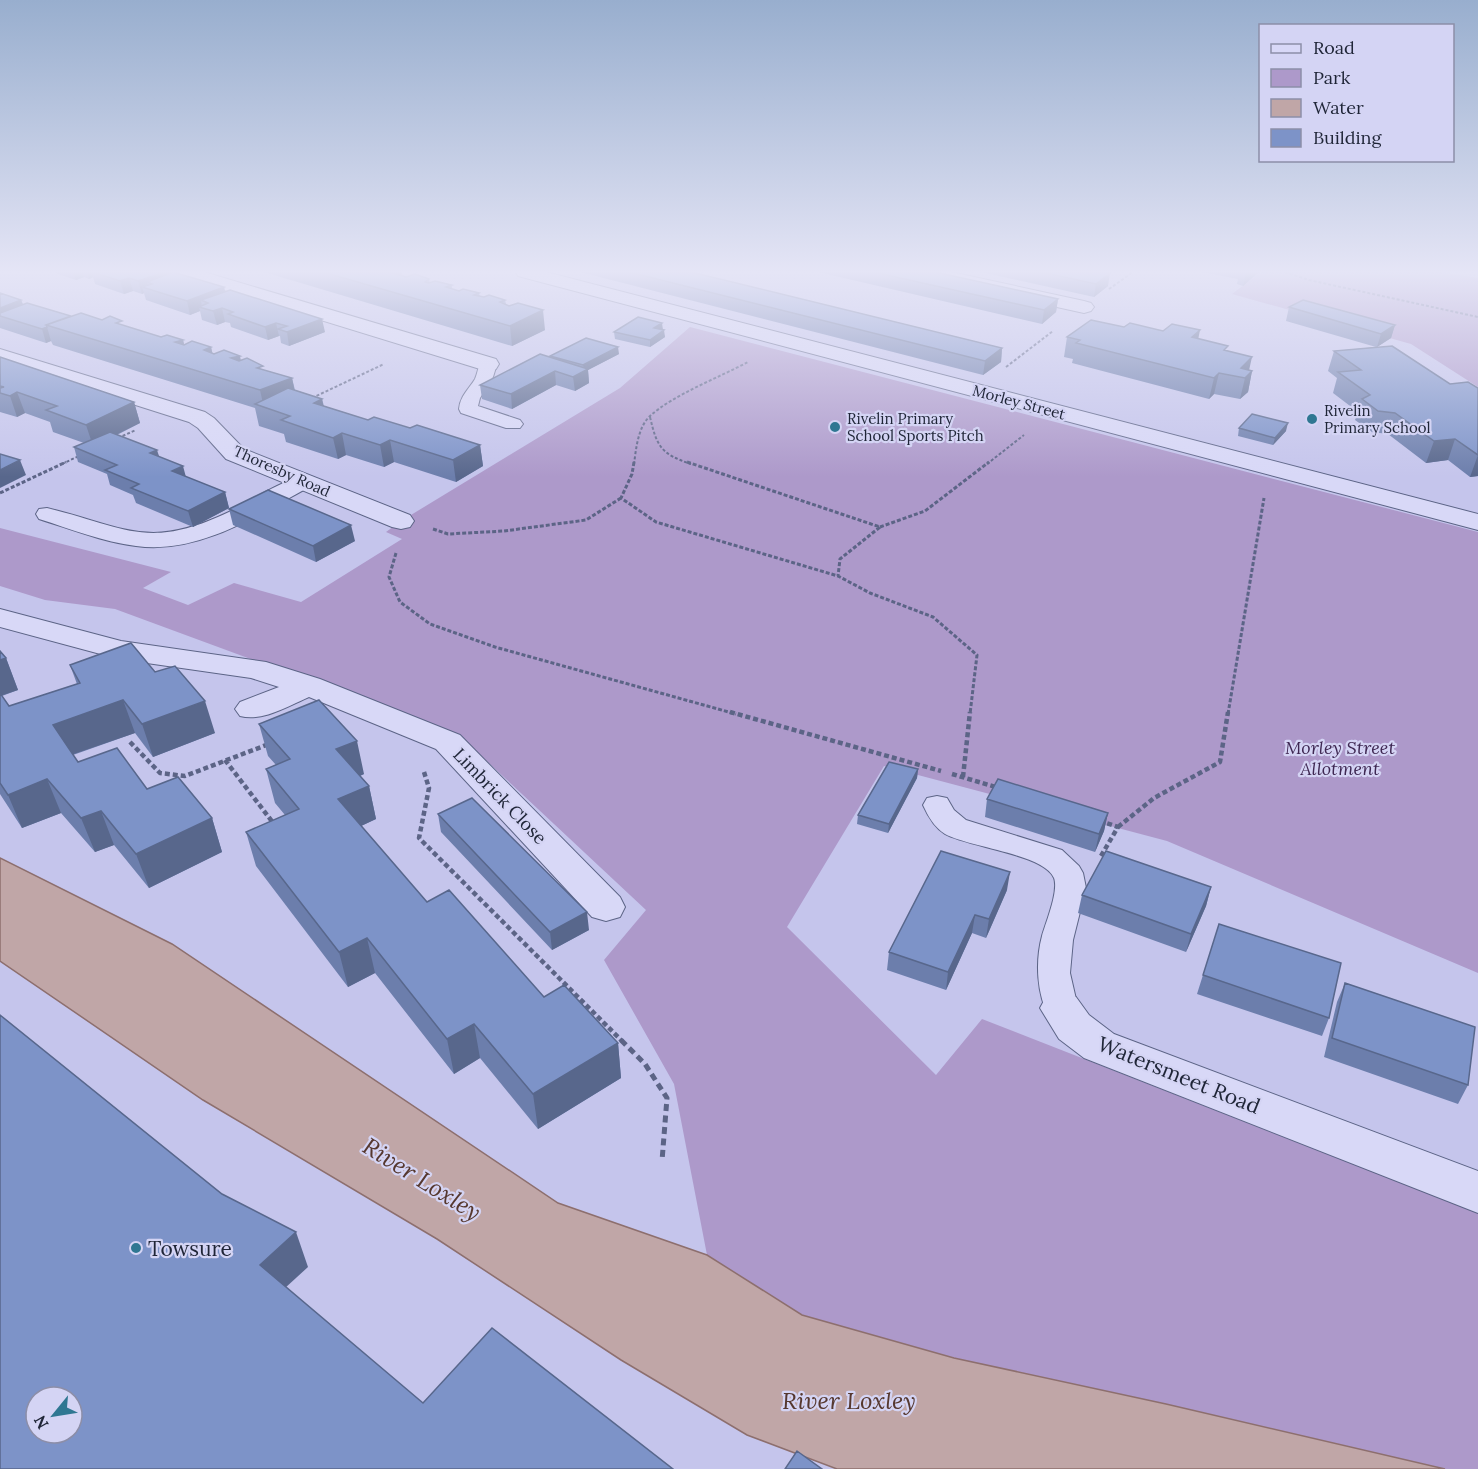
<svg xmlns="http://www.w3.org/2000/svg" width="1478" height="1469" viewBox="0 0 1478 1469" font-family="Lora,serif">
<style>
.green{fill:#ad99ca}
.water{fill:#c0a6a7;stroke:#8d6f6e;stroke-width:1.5}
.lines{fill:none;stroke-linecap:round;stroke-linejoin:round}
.lane-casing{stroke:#5c6486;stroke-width:2}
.street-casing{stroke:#5c6486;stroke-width:2}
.path-far3{stroke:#5c6486;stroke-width:2;stroke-dasharray:3 2;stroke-linecap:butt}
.path-far2{stroke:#5c6486;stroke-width:3;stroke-dasharray:4 2;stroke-linecap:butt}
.path-far1{stroke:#5c6486;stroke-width:4.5;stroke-dasharray:5 3;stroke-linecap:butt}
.path{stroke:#5c6486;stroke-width:5;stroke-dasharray:7 4.5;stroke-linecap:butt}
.lane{fill:#d8d8f7;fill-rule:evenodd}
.street{fill:#d8d8f7;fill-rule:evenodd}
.wall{fill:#6c7eac}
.shaded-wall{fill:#58678c}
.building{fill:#7d93c8;stroke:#58678c;stroke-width:1.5;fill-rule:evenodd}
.poi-dot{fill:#2f7792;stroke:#d4d4f4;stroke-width:2}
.labels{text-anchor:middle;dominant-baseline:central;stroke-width:4.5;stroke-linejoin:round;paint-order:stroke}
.far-street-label{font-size:15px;fill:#1f2537;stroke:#d4d4f4}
.far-poi-label{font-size:15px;fill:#1f2537;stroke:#d4d4f4;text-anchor:start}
.park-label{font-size:18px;font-style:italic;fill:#3e2752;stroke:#d4d4f4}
.street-label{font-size:18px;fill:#1f2537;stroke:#d4d4f4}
.near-street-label{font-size:21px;fill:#1f2537;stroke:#d4d4f4}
.near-poi-label{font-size:21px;fill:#1f2537;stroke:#d4d4f4;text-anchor:start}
.near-water-label{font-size:24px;font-style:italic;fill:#56382f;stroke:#d4d4f4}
</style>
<rect width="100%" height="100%" fill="#c5c5ec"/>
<!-- green -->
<path class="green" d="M1261,272H1441L1478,278V387L1411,344L1232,294Z
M690,327L1478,532V973L1167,841L884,766L787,927L936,1075L982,1019L1478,1213V1469H1445L1166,1404L954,1358L802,1315L707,1255L674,1084L604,960L646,910L460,736L115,609L45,600L0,586V528L171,572L143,588L188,605L234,583L301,602L402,539L386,532L401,521L620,388Z"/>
<!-- water -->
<path class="water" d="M0,858L172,944L558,1203L707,1255L802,1315L954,1358L1166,1404L1445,1469H837L747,1435L621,1360L437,1239L203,1100L0,961Z"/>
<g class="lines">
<defs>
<path id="lane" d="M488,359L494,360L497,364L493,377L480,398L478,406L520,420L523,424L520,428H506L461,413L459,409C460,396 469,389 475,379C478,372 478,366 482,360Z
M304,476L311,478L314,482L311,486C259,514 199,555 136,546C103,542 71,529 39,519L36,514L39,509L47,508C126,527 147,551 229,512C253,500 278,482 304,476Z
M937,796L947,798L954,810L966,820L1062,850L1079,866L1083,873L1086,888L1073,940L1070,973L1078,1008L1073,1017L1061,1021L1049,1017C1037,994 1035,962 1042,936C1046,922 1059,891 1054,878C1044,854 968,847 945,834C934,827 928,816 923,805L927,798Z"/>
<path id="street" d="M176,272H204L496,359L499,364L496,369L488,371L480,369L178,276Z
M516,272H546L1478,514V530L518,276Z
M917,272H951L1084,301L1091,303L1094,307L1091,311L1084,313L926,278L919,276Z
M0,349L205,412L214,418L244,449L410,515L414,521L410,527L401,529L392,527L226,459L198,428L189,422L0,362Z
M0,609L121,641L266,662L320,679L460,735L620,897L625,907L620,917L606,921L592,917L436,749L309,697C288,706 263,722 240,716L235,709L240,702L279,687L251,678L119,659L0,627Z
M1061,992L1076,997L1089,1015L1114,1034L1478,1171V1213L1084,1058L1059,1039L1040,1008L1046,997Z"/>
</defs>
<!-- lane casing -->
<use href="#lane" class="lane-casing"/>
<!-- street casing -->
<use href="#street" class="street-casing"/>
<!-- path-far3 -->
<path class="path-far3" d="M1285,272L1309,280L1478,317
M1109,289L1133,272
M1006,367L1053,331
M312,398L384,364
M650,417C657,447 661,454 691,464
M118,438L136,430
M62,464L81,455
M634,464C636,449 638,427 650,416C673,395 720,377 748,362
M987,464L1024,435"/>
<!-- path-far2 -->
<path class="path-far2" d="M634,462L632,474L621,498L656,522L838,576L870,593L933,617L977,655L970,714
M687,462L880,527L840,559L838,576
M0,493L66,462
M880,527L925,511L989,462
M433,529L448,534L504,531L586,520L621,498
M396,553L389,577L400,602L430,624L495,647L736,714
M1228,714L1264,498"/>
<!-- path-far1 -->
<path class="path-far1" d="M730,712L941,771
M130,742L160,773L185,776L269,744
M225,760L274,824
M424,772L429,788L419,838L622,1041
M952,774L999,788
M963,777L970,712
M1118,827L1154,798L1220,762L1228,712
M1101,856L1118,827L1103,822"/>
<!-- path -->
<path class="path" d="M621,1040L645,1064L667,1098L662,1161"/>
<!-- lane -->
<use href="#lane" class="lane"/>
<!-- street -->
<use href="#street" class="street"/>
</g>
<!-- wall -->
<path class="wall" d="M55,272H169V274L224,287L225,292L325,332L289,346L281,343L280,336H279L268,340L231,327L230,323L225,322L217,325L202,320L200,311L190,315L146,300L144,293L142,294L133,291L124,294L95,284L93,277L89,279L84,277L76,280L55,273Z
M264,272H401L402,275L406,277L429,279L430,283L452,285V289L459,291L479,293L480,297L505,300L506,304L545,330L512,346Z
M580,272H691L1002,348L1001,362L983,375Z
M818,272H935L1058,299L1056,312L1042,324Z
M981,272H1103L1108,286L1094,297Z
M1202,272H1259L1243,286L1237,284L1238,279Z
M0,293L21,300L23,304L71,316L102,320L161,337L183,340L184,345L211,347L212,353L241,360L264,370L292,378L295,390L322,399L324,406L368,420L410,428L480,445L483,466L456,482L394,462L384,467L346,455L338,459L286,442L284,434L259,426L255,408L53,345L51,341L46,343L0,328Z
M1289,307L1395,325L1391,338L1377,347L1450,384L1478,388V476L1470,477L1448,460L1426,463L1388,434L1372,432L1355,420L1358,412L1333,393L1337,378L1328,371L1334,351L1376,347L1286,321Z
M662,323V330L665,337L650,347L615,339L614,332Z
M1124,327L1198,339L1227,351L1249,370L1252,371L1248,392L1240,399L1214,394L1209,399L1072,363L1073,359L1064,357L1067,337Z
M619,354L588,370L589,383L575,391L556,385L512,409L482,399L480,385L551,358L550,356Z
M0,357L134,402L140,423L117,435L159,457L185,477L225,492L229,508L193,527L136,503L133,495L110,485L107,474L78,462L74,447L84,443L53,432L50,422L25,413L17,417L0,412Z
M1239,428L1286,431L1273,445L1238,436Z
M229,509L355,541L316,562L233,525Z
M0,651L6,658L18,690L2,696L9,706L77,684L70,665L155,672L215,733L153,757L135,733L73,755L78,762L147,789L212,818L222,852L149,888L114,845L95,852L61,813L22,828L0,794Z
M259,724L364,774L360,776L369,786L376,819L361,826L427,902L544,997L618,1043L621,1078L538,1129L480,1058L454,1074L375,973L348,987L256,866L246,832L285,815L275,803L266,769L276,765L268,756Z
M918,769L917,778L888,833L857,824L858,815Z
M987,799L1108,813L1104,831L1095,852L985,817Z
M438,814L589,930L552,950L441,832Z
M1211,887L1206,906L1186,952L1078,913L1082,895Z
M1007,890L986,938L972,933L946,990L887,970L889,952Z
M1219,924L1329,1018L1322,1036L1197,994Z
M1345,983L1468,1085L1458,1104L1324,1057L1337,1002Z"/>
<!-- shaded-wall -->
<path class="shaded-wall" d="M73,272H83L84,277L76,280Z
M87,272H92L93,277L89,279Z
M165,272H169L172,283L152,284L147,282L149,289L142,287L144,293L142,294L138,281Z
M396,272H401L404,289L393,273Z
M1247,272H1259L1243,286L1246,273Z
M1110,273L1108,286L1094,297L1096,284Z
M129,278L133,291L124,294L120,281Z
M224,287L227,300L208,303L201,300L202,308L199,307L200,311L190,315L187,301Z
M1058,299L1056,312L1042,324L1044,310Z
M21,300L26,313L0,316V308Z
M222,308L225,322L217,325L213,311Z
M543,310L545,330L512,346L510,326Z
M322,319L325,332L289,346L287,332Z
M276,323L279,336L268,340L265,327Z
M662,323L663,330L654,335V328Z
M1395,325L1391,338L1377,347L1381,334Z
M47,327L51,341L46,343L42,329Z
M664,330L665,337L650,347V340Z
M1200,330L1196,350L1192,337Z
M183,340L188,360L175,342Z
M211,347L216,368L204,350Z
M618,347L619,354L588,370L589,383L575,391L573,377L584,371L583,365Z
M1002,348L1001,362L983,375L985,361Z
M240,356L244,376L231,358Z
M1252,357L1248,375L1252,371L1248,392L1240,399L1245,378L1241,368Z
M555,371L556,385L512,409L511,394Z
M1219,373L1214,394L1209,399L1214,378Z
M292,378L296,398L264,408L260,390Z
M17,392L25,413L17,417L10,396Z
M322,399L326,420L314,403Z
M134,402L140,423L93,446L86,425Z
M1288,423L1286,431L1273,445L1275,438Z
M342,433L346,455L338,459L333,438Z
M1455,439L1448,460L1426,463L1434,441Z
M390,440L394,462L384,467L380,445Z
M480,445L483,466L456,482L453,460Z
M157,450L162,465L150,453Z
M1478,455V476L1470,477Z
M20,460L26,475L0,488V470Z
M183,466L187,481L172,471Z
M225,492L229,508L193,527L188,511Z
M351,525L355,541L316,562L313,546Z
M6,658L18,690L0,696V660Z
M123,700L135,733L65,757L53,725Z
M205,701L215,733L153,757L142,724Z
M357,741L364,774L343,783L336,749Z
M918,769L917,778L888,833L889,824Z
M47,779L61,813L22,828L8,795Z
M369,786L376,819L346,833L338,799Z
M101,811L114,845L95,852L81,818Z
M1108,813L1104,831L1095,852L1099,834Z
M212,818L222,852L149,888L136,854Z
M1010,872L1007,890L986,938L989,919Z
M1211,887L1206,906L1186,952L1191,934Z
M587,912L589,930L552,950L550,932Z
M975,915L972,933L946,990L948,972Z
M367,938L375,973L348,987L339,952Z
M474,1024L480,1058L454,1074L447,1039Z
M618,1043L621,1078L538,1129L533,1094Z
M296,1232L308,1267L273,1299L260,1265Z"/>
<!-- building -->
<path class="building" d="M92,272H165L138,281L129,278L120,281Z
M173,272L224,287L187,301L142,287L152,284L147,282Z
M323,272H396L393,273L406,277L415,274L429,279L425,282L429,283L435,281L452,285L446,287L459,291L463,289L479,293L474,295L484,297L489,295L505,300L500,302L509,306L518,303L543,310L510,326Z
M629,272H691L1002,348L985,361Z
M873,272H935L1058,299L1044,310Z
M1041,272H1103L1110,273L1096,284Z
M230,290L322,319L287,332L278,329L287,326L276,323L265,327L228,314L233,312L222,308L213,311L199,307L208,303L201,300Z
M0,293L21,300L0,308Z
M1303,300L1395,325L1381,334L1289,307Z
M27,303L71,316L46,325L47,327L42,329L0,316V313Z
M81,313L102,320L110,316L122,321L116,323L161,337L167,335L183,340L175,342L184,345L192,341L211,347L204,350L214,354L224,350L240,356L231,358L239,361L247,358L263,366L257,368L292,378L260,390L46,325Z
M638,317L662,323L654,328L664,330L650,340L614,332Z
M1091,320L1124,327L1130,323L1163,331L1172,324L1200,330L1192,337L1228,346L1224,350L1252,357L1241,368L1252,371L1245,378L1219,373L1214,378L1076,343L1080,340L1067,337Z
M586,338L618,347L583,365L550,356Z
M1392,346L1450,384L1468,382L1478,388V455L1455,439L1434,441L1395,413L1378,411L1362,399L1370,395L1338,372L1361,370L1334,351Z
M540,354L588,369L573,377L555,371L511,394L480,385Z
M0,357L134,402L86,425L46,410L57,406L17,392L10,396L0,393V388L4,387L0,386Z
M288,388L322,399L314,403L368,420L374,417L410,428L417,425L480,445L453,460L390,440L380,445L342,433L333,438L281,420L290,416L255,404Z
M1252,414L1288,423L1275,438L1239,428Z
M110,432L157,450L150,453L183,466L172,471L225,492L188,511L131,488L139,484L105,470L117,465L74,447Z
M0,454L20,460L0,470Z
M268,490L351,525L313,546L229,509Z
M131,643L155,672L175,666L205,701L142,724L123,700L53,725L78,762L117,748L147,789L178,777L212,818L136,854L101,811L81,818L47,779L8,795L0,783V693L9,706L80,683L70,665Z
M0,651L6,658L0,660Z
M319,700L357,741L336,749L369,786L338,799L427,902L449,890L544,997L564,985L618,1043L533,1094L474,1024L447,1039L367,938L339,952L246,832L299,809L266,769L290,759L259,724Z
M889,762L918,769L889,824L858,815Z
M998,779L1108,813L1099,834L987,799Z
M472,798L587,912L550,932L438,814Z
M941,851L1010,872L989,919L975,915L948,972L889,952Z
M1106,851L1211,887L1191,934L1082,895Z
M1219,924L1341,963L1329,1018L1203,975Z
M1345,983L1475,1027L1468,1085L1332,1038Z
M0,1015L222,1194L296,1232L260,1265L423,1403L492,1328L673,1469H0ZM36,1397H72V1433H36Z
M797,1451L822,1469H785Z"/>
<!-- sky -->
<linearGradient id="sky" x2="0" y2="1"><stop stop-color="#98aece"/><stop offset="0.57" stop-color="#e5e5f6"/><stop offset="1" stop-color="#e5e5f6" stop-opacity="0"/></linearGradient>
<rect width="1478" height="477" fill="url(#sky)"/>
<!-- markers -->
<g class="poi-dot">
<circle cx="1312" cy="419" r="6"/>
<circle cx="835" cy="427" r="6"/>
<circle cx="136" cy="1248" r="6"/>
</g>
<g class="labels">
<!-- far-street labels -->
<g class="far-street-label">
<text transform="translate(1019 402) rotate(15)">Morley Street</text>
<text transform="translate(282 471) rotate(24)">Thoresby Road</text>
</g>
<!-- far-poi labels -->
<g class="far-poi-label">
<text x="1324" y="410">Rivelin<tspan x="1324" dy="17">Primary School</tspan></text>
<text x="847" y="418">Rivelin Primary<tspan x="847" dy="17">School Sports Pitch</tspan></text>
</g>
<!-- park labels -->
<g class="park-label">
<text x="1340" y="747">Morley Street<tspan x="1340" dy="21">Allotment</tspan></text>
</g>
<!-- street labels -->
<g class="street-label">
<text transform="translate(500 796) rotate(46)">Limbrick Close</text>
</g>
<!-- near-street labels -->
<g class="near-street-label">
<text transform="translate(1179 1075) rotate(22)">Watersmeet Road</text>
</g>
<!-- near-poi labels -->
<g class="near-poi-label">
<text x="148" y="1248">Towsure</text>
</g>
<!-- near-water labels -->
<g class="near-water-label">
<text transform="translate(422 1179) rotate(32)">River Loxley</text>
<text x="849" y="1400">River Loxley</text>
</g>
</g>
<!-- legend -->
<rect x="1259" y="24" width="195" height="138" fill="#d4d4f4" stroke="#8c8ea8" stroke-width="1.5"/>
<rect x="1271" y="44" width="30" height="9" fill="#d8d8f7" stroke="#8c8ea8" stroke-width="1.5"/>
<text x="1313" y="54" font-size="18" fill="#1f2537">Road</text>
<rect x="1271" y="69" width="30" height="18" fill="#ad99ca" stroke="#8c8ea8" stroke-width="1.5"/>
<text x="1313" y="84" font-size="18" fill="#1f2537">Park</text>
<rect x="1271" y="99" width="30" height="18" fill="#c0a6a7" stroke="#8c8ea8" stroke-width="1.5"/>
<text x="1313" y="114" font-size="18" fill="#1f2537">Water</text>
<rect x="1271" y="129" width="30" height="18" fill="#7d93c8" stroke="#8c8ea8" stroke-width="1.5"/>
<text x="1313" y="144" font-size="18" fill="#1f2537">Building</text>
<!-- north arrow -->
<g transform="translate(54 1415) rotate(240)"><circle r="28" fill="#d4d4f4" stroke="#8c8ea8" stroke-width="1.5"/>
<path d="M0-4.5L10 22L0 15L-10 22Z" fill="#2f7792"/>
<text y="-9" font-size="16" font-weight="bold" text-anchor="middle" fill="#1f2537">N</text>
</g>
</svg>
